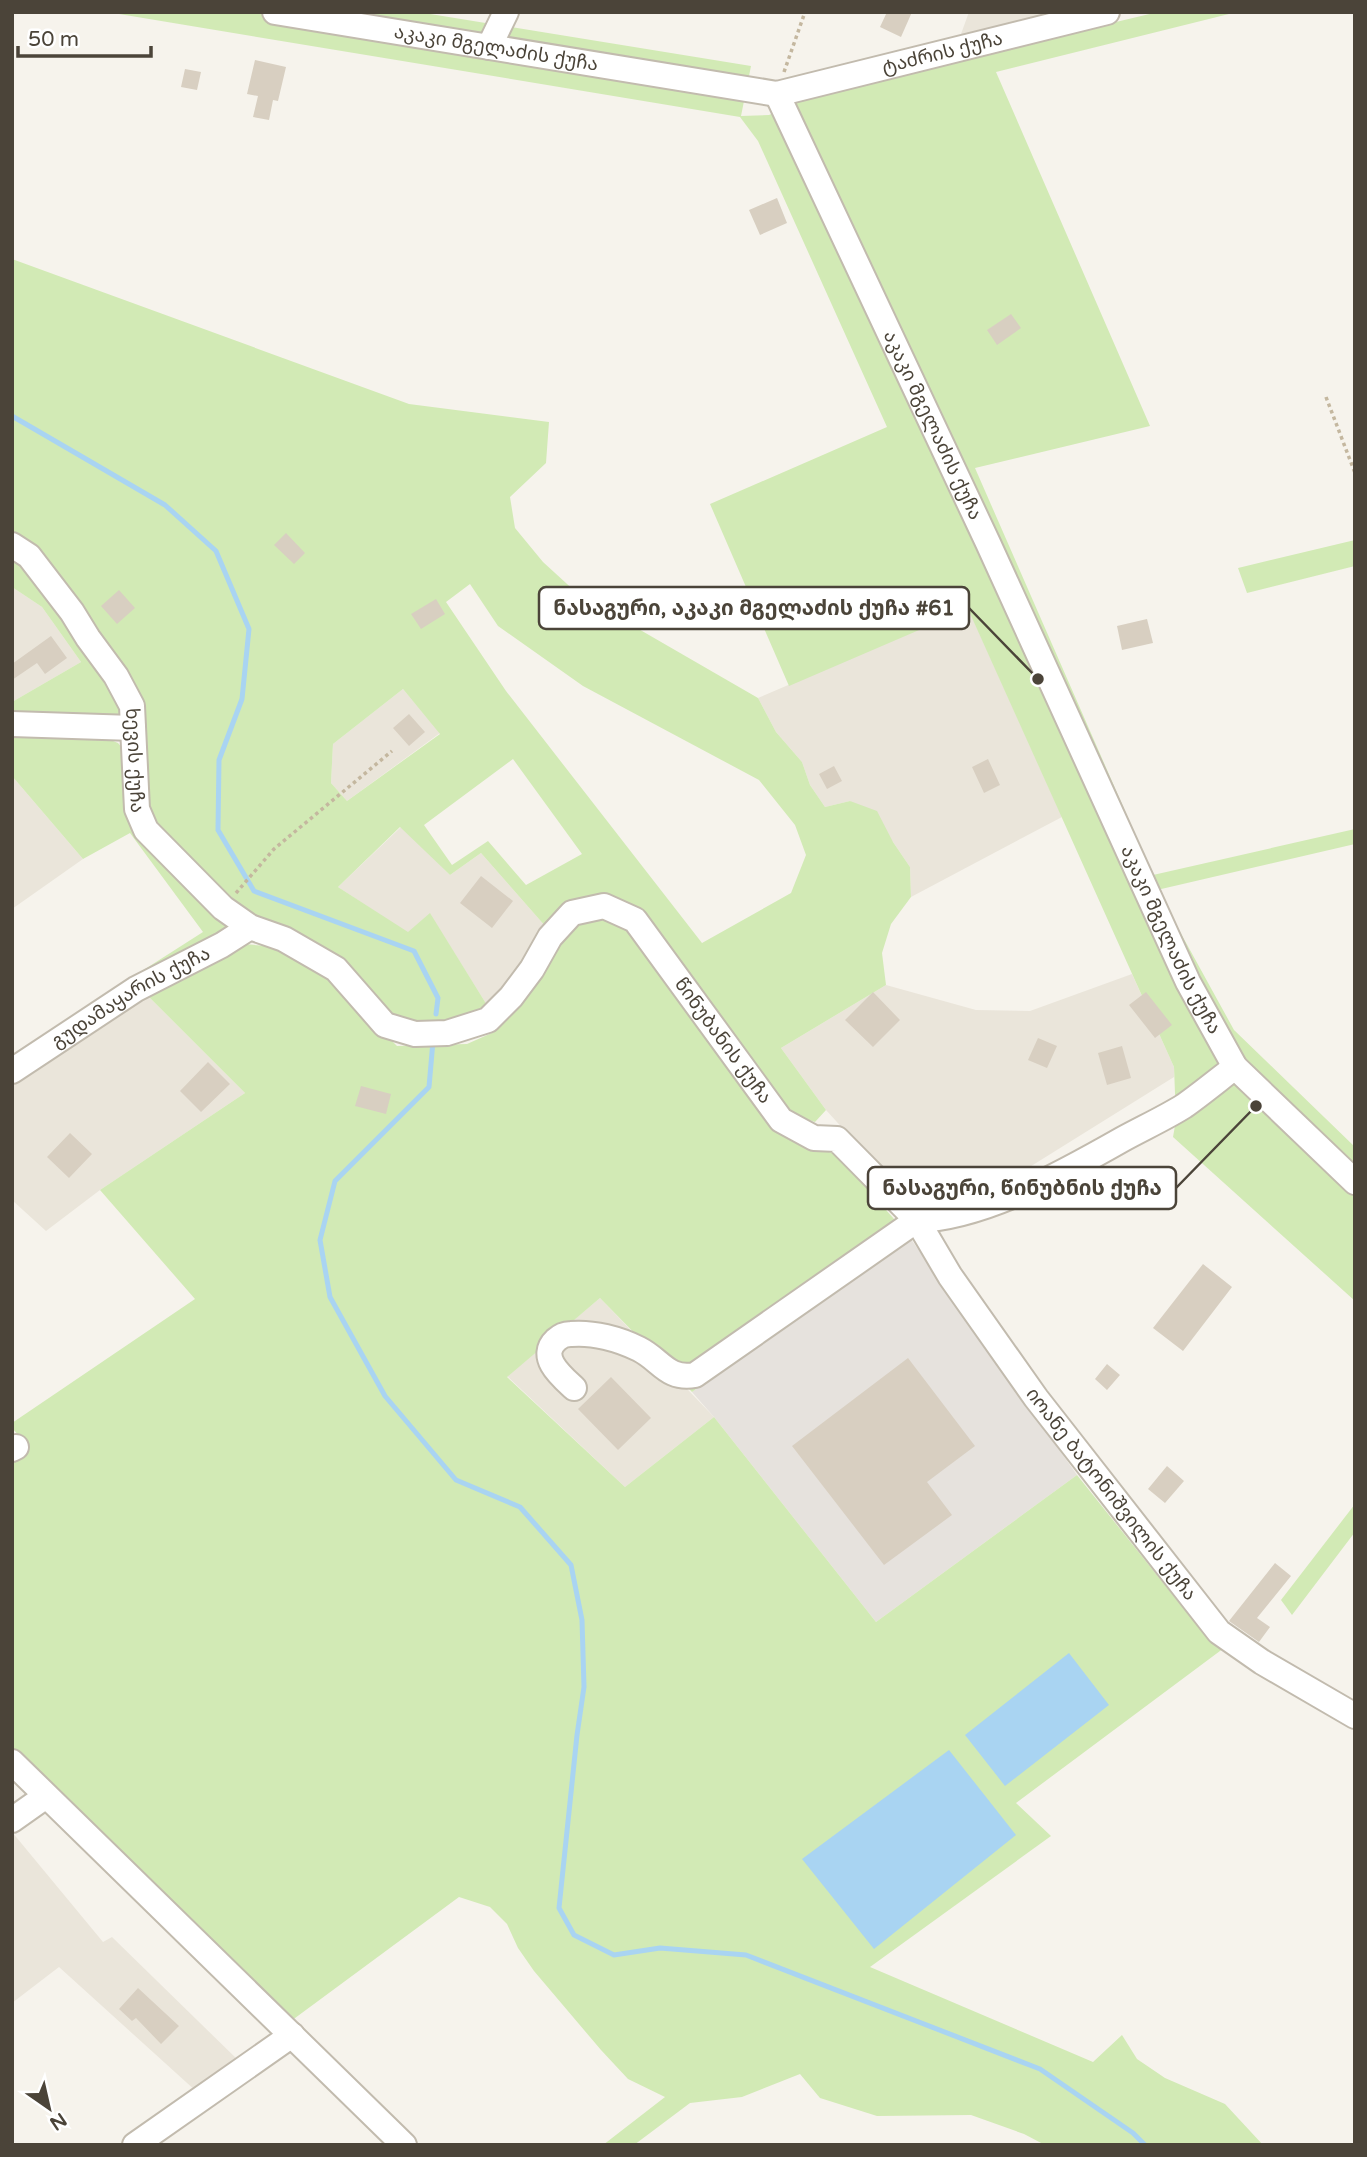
<svg xmlns="http://www.w3.org/2000/svg" width="1367" height="2157" viewBox="0 0 1367 2157" font-family="'Varela Round','Noto Sans Georgian',sans-serif">
<style>
.residential{fill:#eae5da}
.industrial{fill:#e6e2dd}
.green{fill:#d2eab5;fill-rule:evenodd}
.water{fill:#a9d4f2}
.lines{fill:none;stroke-linecap:round;stroke-linejoin:round}
.stream{stroke:#a9d4f2;stroke-width:5}
.building{fill:#d8cfc1}
.minor-casing{stroke:#c2bbae;stroke-width:28}
.path{stroke:#c4b79f;stroke-width:3.5;stroke-dasharray:3.5 3.5;stroke-linecap:butt}
.minor{stroke:#fff;stroke-width:24}
.labels{text-anchor:middle;dominant-baseline:central;stroke-width:6;stroke-linejoin:round;paint-order:stroke}
.street-label{font-size:19px;fill:#4b4439;stroke:#fff}
.leader{fill:none;stroke:#4b4439;stroke-width:2.5}
.callout-dot{fill:#4b4439;stroke:#fff;stroke-width:2.5}
.callout{fill:#fff;stroke:#4b4439;stroke-width:2.5}
.callout-label{font-size:21px;text-anchor:middle;font-weight:bold;fill:#4b4439}
</style>
<rect width="100%" height="100%" fill="#f6f3ec"/>
<!-- residential -->
<path class="residential" d="M969,12H1081L957,45Z
M12,587L42,607L81,662L12,702Z
M968,608L1062,817L911,897L910,867L893,842L850,801L825,807L810,785L802,762L776,732L758,698Z
M403,689L440,733L347,801L331,783L333,744Z
M12,776L83,859L12,909Z
M401,827L450,875L481,853L546,927L490,1010L430,914L408,933L338,887Z
M1132,974L1174,1067V1077L1012,1178L918,1211L826,1110L781,1048L886,985L976,1010L1030,1011Z
M144,992L245,1093L100,1190L46,1231L12,1200V1082Z
M600,1298L714,1417L625,1487L507,1376Z
M12,1832L103,1942L112,1937L240,2062L197,2092L59,1967L12,2003Z"/>
<!-- industrial -->
<path class="industrial" d="M908,1235L1077,1475L876,1622L714,1417L692,1392Z"/>
<!-- green -->
<path class="green" d="M107,12H418L751,66L741,116L769,115L800,100L835,89L1158,12H1237L996,72L1150,426L975,468L1153,875L1355,829V844L1157,890L1234,1030L1355,1147V1301L1173,1137L1176,1120L1174,1067L968,609L789,686L710,504L887,427L758,141L740,117Z
M12,259L409,404L549,422L546,463L510,497L515,528L543,562L578,594L758,698L776,732L802,762L810,785L825,807L850,801L877,811L893,842L910,867L911,897L891,924L882,953L886,985L781,1048L826,1110L815,1122L783,1111L638,911L546,927L481,853L450,875L400,827L338,887L408,932L430,913L490,1010L427,1026L391,1015L349,965L311,942L248,913L220,886L166,844L151,826L140,713L12,534ZM470,584L498,626L583,686L759,780L795,825L806,855L791,893L702,943L506,691L446,602ZM403,689L440,734L347,801L331,783L333,744ZM513,759L582,854L526,885L488,841L452,865L424,825Z
M1355,540V566L1247,593L1238,568Z
M12,552L111,677L126,721L12,718V702L81,662L42,607L12,587Z
M12,728L96,734L118,743L132,760L131,814L231,924L226,937L131,978L203,932L130,833L83,859L12,776Z
M601,918L627,927L778,1132L808,1147L837,1154L908,1235L692,1392L600,1298L507,1377L625,1487L714,1417L876,1622L1077,1475L1192,1619L1224,1648L1016,1803L1051,1836L870,1967L1093,2062L1122,2035L1137,2059L1165,2078L1225,2104L1263,2145H1045L1024,2134L971,2115L877,2116L820,2098L800,2074L742,2097L690,2103L634,2145H603L665,2097L628,2079L601,2050L534,1971L518,1948L507,1924L490,1907L459,1897L291,2021L12,1753V1461L30,1448L12,1428V1423L195,1299L100,1190L245,1093L144,992L244,944L277,947L314,963L397,1046L467,1044L494,1032L542,971L565,932L581,921Z
M1355,1504V1532L1292,1615L1281,1600Z"/>
<!-- water -->
<path class="water" d="M1069,1653L1109,1705L1005,1786L965,1735Z
M949,1750L1016,1835L874,1949L802,1859Z"/>
<g class="lines">
<!-- stream -->
<path class="stream" d="M12,416L165,505L216,551L249,629L242,699L219,760L218,830L254,891L414,951L438,998L436,1014
M433,1041L429,1087L335,1181L320,1240L330,1297L385,1396L456,1480L520,1507L571,1565L582,1620L584,1687L577,1735L559,1908L574,1935L614,1955L660,1948L746,1955L1040,2069L1133,2133L1145,2145"/>
</g>
<!-- building -->
<path class="building" d="M887,12H912L901,37L880,27Z
M255,60L286,67L278,101L273,100L269,120L253,117L258,96L247,94Z
M185,69L201,72L197,90L181,87Z
M777,198L787,223L760,235L749,210Z
M1011,314L1021,328L997,345L987,330Z
M286,533L305,553L294,564L274,545Z
M119,590L135,608L117,624L101,606Z
M436,599L445,614L421,629L411,614Z
M1147,619L1153,643L1122,650L1117,626Z
M51,636L67,658L45,674L37,663L12,680V664Z
M409,714L425,732L409,746L393,728Z
M988,759L1000,785L984,793L972,767Z
M834,766L842,781L827,789L819,774Z
M481,876L513,901L492,928L460,903Z
M873,992L900,1020L873,1047L845,1020Z
M1146,992L1172,1025L1155,1038L1129,1005Z
M1038,1038L1057,1046L1047,1068L1028,1060Z
M1122,1046L1131,1078L1107,1085L1098,1053Z
M208,1062L230,1084L201,1112L180,1091Z
M361,1086L391,1094L386,1114L355,1106Z
M70,1133L92,1154L69,1178L47,1157Z
M1203,1264L1232,1287L1183,1351L1153,1328Z
M908,1358L975,1446L927,1482L952,1515L884,1565L792,1446Z
M1107,1364L1120,1375L1107,1390L1095,1379Z
M611,1377L651,1418L618,1450L578,1409Z
M1167,1466L1184,1481L1165,1503L1148,1489Z
M1275,1563L1291,1576L1257,1618L1270,1627L1259,1642L1229,1621Z
M138,1988L179,2026L161,2044L136,2018L132,2021L119,2009Z"/>
<g class="lines">
<defs>
<g id="minor">
<path id="s1" d="M275,12L777,94L1107,12"/>
<path d="M489,47L506,12"/>
<path id="s2" d="M777,94L988,543L1188,982L1235,1067L1355,1182"/>
<path id="s3" d="M12,545L29,556L72,612L88,638L116,676L132,706L137,809L146,830L223,908L250,927L284,939L336,969L385,1025L415,1034L447,1033L488,1020L511,997L532,969L550,937L572,913L604,906L635,920L781,1120L814,1138L837,1139L917,1220L950,1276L1036,1398L1219,1632L1262,1662L1355,1716"/>
<path d="M12,724L133,728"/>
<path id="s4" d="M12,1071L136,989L222,945L250,927"/>
<path d="M917,1220C984,1218 1065,1172 1123,1139C1143,1128 1165,1118 1184,1106C1201,1094 1218,1080 1235,1067"/>
<path d="M574,1388C561,1376 538,1357 556,1340C561,1336 564,1334 571,1334C593,1332 619,1339 639,1349C661,1360 667,1380 695,1375L917,1220"/>
<path d="M12,1449L16,1447"/>
<path d="M12,1762L404,2145"/>
<path d="M12,1820L46,1796"/>
<path d="M135,2145L292,2035"/>
</g>
</defs>
<!-- minor casing -->
<use href="#minor" class="minor-casing"/>
<!-- path -->
<path class="path" d="M784,72L805,12
M1326,397L1355,473
M236,893L274,849L392,751"/>
<!-- minor -->
<use href="#minor" class="minor"/>
</g>
<g class="labels">
<!-- street labels -->
<g class="street-label">
<text stroke="none"><textPath href="#s1" startOffset="224">აკაკი მგელაძის ქუჩა</textPath></text>
<text stroke="none"><textPath href="#s1" startOffset="679">ტაძრის ქუჩა</textPath></text>
<text stroke="none"><textPath href="#s2" startOffset="366">აკაკი მგელაძის ქუჩა</textPath></text>
<text stroke="none"><textPath href="#s3" startOffset="257">ხევის ქუჩა</textPath></text>
<text stroke="none"><textPath href="#s2" startOffset="933">აკაკი მგელაძის ქუჩა</textPath></text>
<text stroke="none"><textPath href="#s4" startOffset="140">გუდამაყარის ქუჩა</textPath></text>
<text stroke="none"><textPath href="#s3" startOffset="1101">წინუბანის ქუჩა</textPath></text>
<text stroke="none"><textPath href="#s3" startOffset="1710">იოანე ბატონიშვილის ქუჩა</textPath></text>
</g>
</g>
<!-- callouts -->
<path class="leader" d="M1038 679L969 608M1256 1106L1176 1188"/>
<g class="callout-dot">
<circle cx="1038" cy="679" r="7"/>
<circle cx="1256" cy="1106" r="7"/>
</g>
<g class="callout">
<rect x="539" y="587" width="430" height="42" rx="7"/>
<rect x="868" y="1167" width="308" height="42" rx="7"/>
</g>
<g class="callout-label">
<text x="754" y="615">ნასაგური, აკაკი მგელაძის ქუჩა #61</text>
<text x="1022" y="1195">ნასაგური, წინუბნის ქუჩა</text>
</g>
<!-- border -->
<rect width="1367" height="2157" fill="none" stroke="#4b4439" stroke-width="28"/>
<!-- north arrow -->
<g transform="translate(49 2108) rotate(146)" stroke="#ffffff" stroke-width="5" paint-order="stroke">
<path d="M0-5L12 26L0 18L-12 26Z" fill="#4b4439"/>
<text y="-10" font-size="19" font-weight="bold" text-anchor="middle" fill="#4b4439">N</text>
</g>
<!-- scale -->
<path d="M18 46v10h133v-10" fill="none" stroke="#4b4439" stroke-width="3.5"/>
<text x="28" y="46" font-size="21" fill="#4b4439" stroke="#ffffff" stroke-width="5" paint-order="stroke">50 m</text>
</svg>
